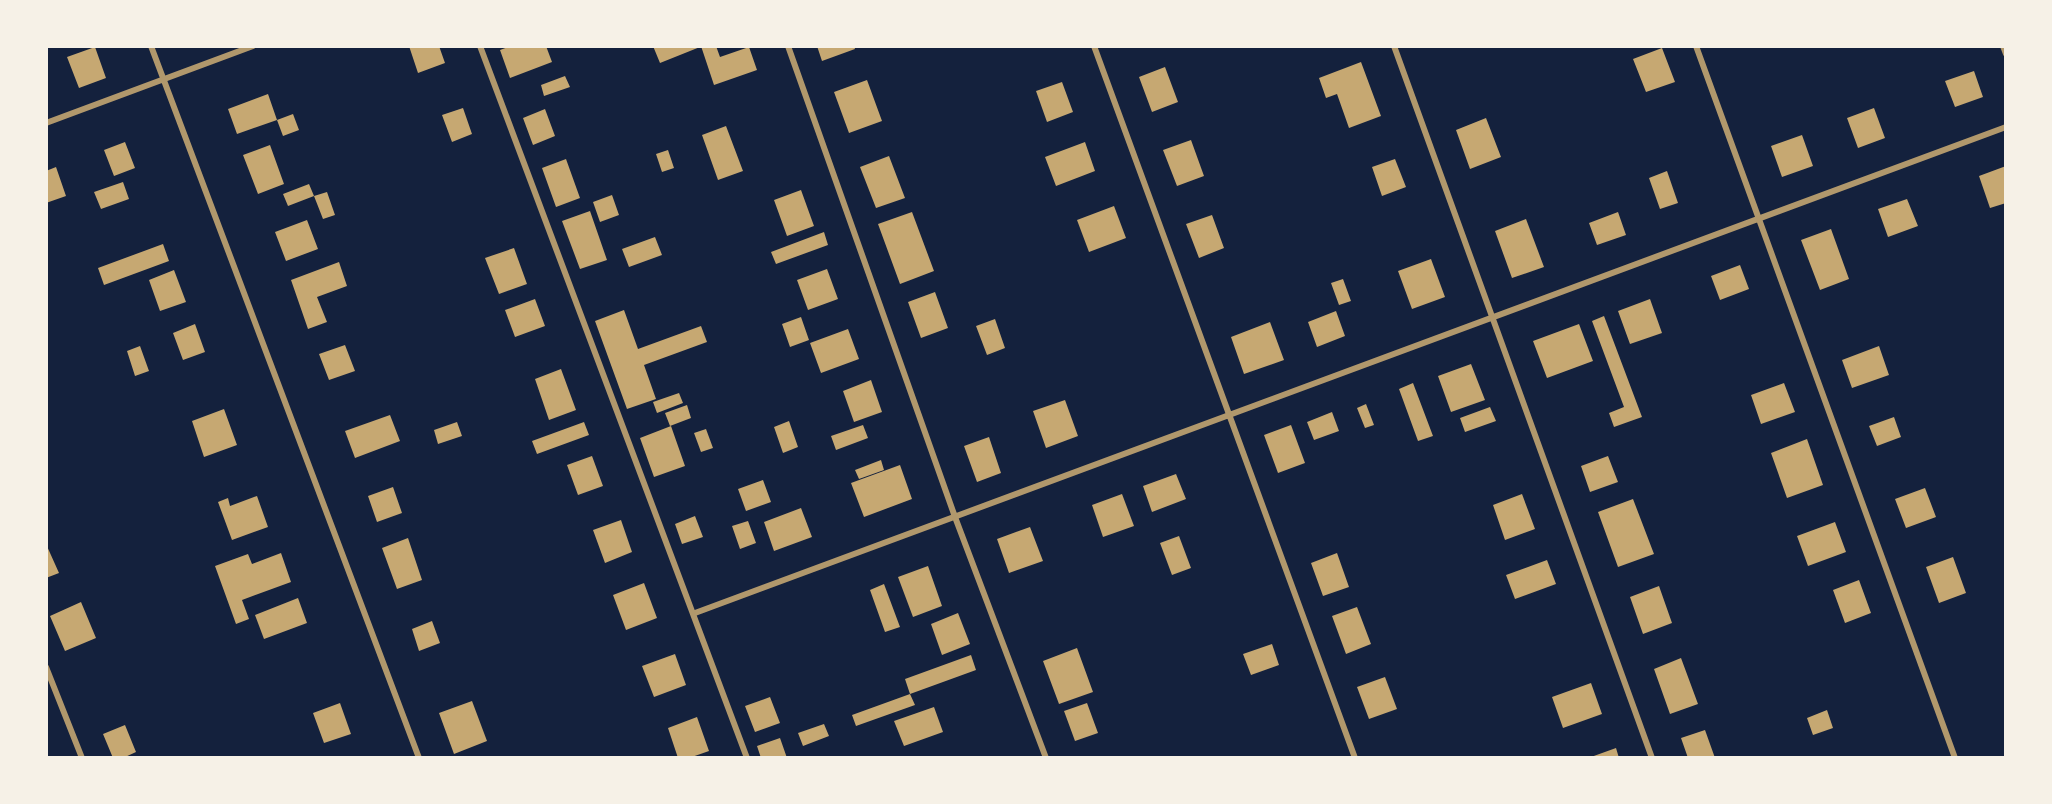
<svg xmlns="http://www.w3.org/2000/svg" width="2052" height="804" viewBox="0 0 2052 804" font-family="Ubuntu,sans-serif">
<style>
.building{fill:#c6a872}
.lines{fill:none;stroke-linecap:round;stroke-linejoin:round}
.minor{stroke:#b1986c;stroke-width:6}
</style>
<rect width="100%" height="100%" fill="#14213d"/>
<!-- building -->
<path class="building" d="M409,46H439L445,63L418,73Z
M511,46H546L552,62L510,78L500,50Z
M653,46H700V47L660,63Z
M701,46H716L720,57L749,47L757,70L714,85Z
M817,46H854L855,49L822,61Z
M95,47L106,78L79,88L67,57Z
M1662,48L1675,82L1646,92L1633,59Z
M1361,62L1381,116L1349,128L1337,94L1326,98L1319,78Z
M1165,67L1178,102L1152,112L1139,77Z
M1974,71L1983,97L1955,107L1945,81Z
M565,76L570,87L544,96L541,85Z
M867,80L882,121L849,133L834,92Z
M1062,82L1073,112L1047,122L1036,91Z
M268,94L277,120L293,114L299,130L283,136L277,120L237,134L228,109Z
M463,108L472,134L452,142L442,115Z
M1874,108L1885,138L1858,148L1847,118Z
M545,109L555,136L533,145L523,118Z
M1486,118L1501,157L1470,169L1456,130Z
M726,126L743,171L718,180L702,135Z
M1802,135L1813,166L1782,177L1771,146Z
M1191,140L1204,176L1177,186L1163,150Z
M125,142L135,168L114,176L104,150Z
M1085,142L1095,171L1056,186L1045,157Z
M270,145L284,184L258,194L243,155Z
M668,150L674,168L662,172L656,154Z
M889,156L905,198L876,208L860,167Z
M566,159L580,198L556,207L542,168Z
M1395,159L1406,187L1382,196L1372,167Z
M2006,166V203L1990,208L1979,176Z
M56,167L66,196L46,203V171Z
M1667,171L1678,203L1660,209L1649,178Z
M123,182L129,199L101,209L94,192Z
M309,184L314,196L288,206L283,194Z
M801,190L814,226L787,236L774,200Z
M327,192L335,215L323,219L314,196Z
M612,195L619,215L600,222L593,202Z
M1907,199L1918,226L1888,237L1878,209Z
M1114,206L1126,238L1089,252L1077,220Z
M590,211L607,260L580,269L562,221Z
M912,212L934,271L900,284L878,224Z
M1618,212L1626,235L1597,245L1589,223Z
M1212,215L1224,248L1199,258L1186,224Z
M1526,219L1544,267L1512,278L1495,231Z
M307,220L318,249L286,261L275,232Z
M1831,229L1849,279L1820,290L1801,240Z
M824,232L828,245L776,264L771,252Z
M655,237L662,255L629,267L622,249Z
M163,244L169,261L104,285L98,268Z
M514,248L527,284L499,294L485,258Z
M1431,259L1445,297L1412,309L1398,271Z
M339,262L347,286L317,297L327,322L308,329L291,280Z
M1740,265L1749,289L1720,300L1711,276Z
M827,269L838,299L808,310L797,280Z
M174,270L186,302L160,311L149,280Z
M1343,279L1351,301L1339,305L1331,283Z
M935,292L948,328L921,338L908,302Z
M535,299L545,326L515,337L505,310Z
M1650,299L1662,333L1630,344L1618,311Z
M624,310L638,349L701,326L707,342L644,365L656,399L627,409L595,321Z
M1336,311L1345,336L1317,347L1308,322Z
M1604,316L1642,417L1614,427L1609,413L1624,407L1592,321Z
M801,317L809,340L790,347L782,324Z
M995,319L1005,348L987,355L976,326Z
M1270,322L1284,360L1244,374L1231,337Z
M195,324L205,352L183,360L173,333Z
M1579,324L1593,361L1547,378L1533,341Z
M848,329L859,359L821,373L810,343Z
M345,345L355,371L329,380L319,354Z
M140,346L149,371L135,376L127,351Z
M1879,346L1889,375L1852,388L1842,360Z
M1471,364L1485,400L1451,412L1438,376Z
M561,369L576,410L549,420L535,379Z
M871,380L882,412L854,422L843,391Z
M1413,383L1433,436L1418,441L1399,389Z
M1784,383L1795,412L1761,424L1751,395Z
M679,393L683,403L657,413L653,402Z
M1065,400L1078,436L1046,448L1033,411Z
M1366,404L1374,425L1365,428L1357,408Z
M687,405L691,418L670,426L665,413Z
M1490,407L1496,421L1465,432L1460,418Z
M224,409L237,445L204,457L192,421Z
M1332,412L1339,431L1314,440L1307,422Z
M390,415L400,441L355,458L345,431Z
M1894,417L1901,437L1877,446L1869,426Z
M789,421L798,447L783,453L774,427Z
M457,422L462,436L438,444L434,430Z
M584,422L589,435L537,454L532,441Z
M863,425L868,438L836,450L831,436Z
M1291,425L1305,463L1278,473L1264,435Z
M671,426L685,466L654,477L640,438Z
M706,429L713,448L701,452L694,433Z
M989,437L1001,473L977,482L964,446Z
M1807,439L1823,485L1787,498L1771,453Z
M592,456L603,486L578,495L567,465Z
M1608,456L1618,482L1590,492L1581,466Z
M881,460L884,470L859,479L855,470Z
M900,465L912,499L864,517L851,483Z
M1176,474L1186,499L1152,512L1143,486Z
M763,480L771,502L746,511L738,489Z
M393,487L402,513L377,522L368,496Z
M1925,488L1936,517L1906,528L1895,499Z
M1122,494L1134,526L1103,537L1092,505Z
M1522,494L1535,529L1505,540L1493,505Z
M257,496L268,527L232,540L218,502L228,498L230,506Z
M1633,499L1654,554L1618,567L1598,512Z
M801,508L812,537L774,551L764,522Z
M695,516L703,537L682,544L675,524Z
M621,520L632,552L605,563L593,530Z
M748,521L756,543L740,549L732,526Z
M1835,522L1846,552L1808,566L1797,536Z
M1030,527L1043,561L1009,573L997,539Z
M1179,536L1191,568L1172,575L1160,543Z
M408,538L422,580L397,589L382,548Z
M46,544L59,573L46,578Z
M281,553L291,582L242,600L249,619L236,624L215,566L248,554L252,564Z
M1337,553L1349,587L1323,596L1311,563Z
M1953,557L1966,593L1939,603L1926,567Z
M1547,560L1556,584L1515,599L1506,575Z
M928,566L942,606L913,617L898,577Z
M1859,580L1871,613L1845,623L1833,590Z
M644,583L657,618L626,630L613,595Z
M884,584L900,627L885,632L870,590Z
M1659,586L1672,623L1643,634L1630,597Z
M298,598L307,623L264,639L255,615Z
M81,602L96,638L65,651L50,616Z
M1357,607L1371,644L1346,654L1332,616Z
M958,613L970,644L942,655L931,624Z
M432,621L440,643L419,651L412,629Z
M1272,644L1279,665L1251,675L1243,654Z
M1077,648L1093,692L1059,704L1043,661Z
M675,654L686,685L654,697L642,666Z
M971,655L976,670L910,694L915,705L856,726L852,715L910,694L905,679Z
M1681,658L1698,704L1670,714L1654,669Z
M1385,677L1397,709L1369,719L1357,687Z
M1591,683L1602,714L1563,728L1552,697Z
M770,697L780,723L755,732L745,706Z
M472,701L487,741L454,754L439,713Z
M340,703L351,734L324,743L313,713Z
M1087,703L1098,733L1075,741L1064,711Z
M934,707L943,732L904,746L894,721Z
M1827,710L1833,728L1813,735L1807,718Z
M697,717L709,751L689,758H678L668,728Z
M824,724L829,736L803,746L798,733Z
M125,725L136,752L123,758H113L103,734Z
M1705,730L1715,758H1688L1681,738Z
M780,738L787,758H761L757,746Z
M1616,748L1619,758H1591V757Z"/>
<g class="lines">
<!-- minor -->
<path class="minor" d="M151,46L419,758
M480,46L747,758
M788,46L955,517L1046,758
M1094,46L1355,758
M1394,46L1652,758
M1696,46L1955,758
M2003,46L2006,54
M46,123L253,46
M695,613L2006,127
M46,667L82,758"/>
</g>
<!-- border -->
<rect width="2052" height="804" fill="none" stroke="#f6f1e7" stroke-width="96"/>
</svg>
